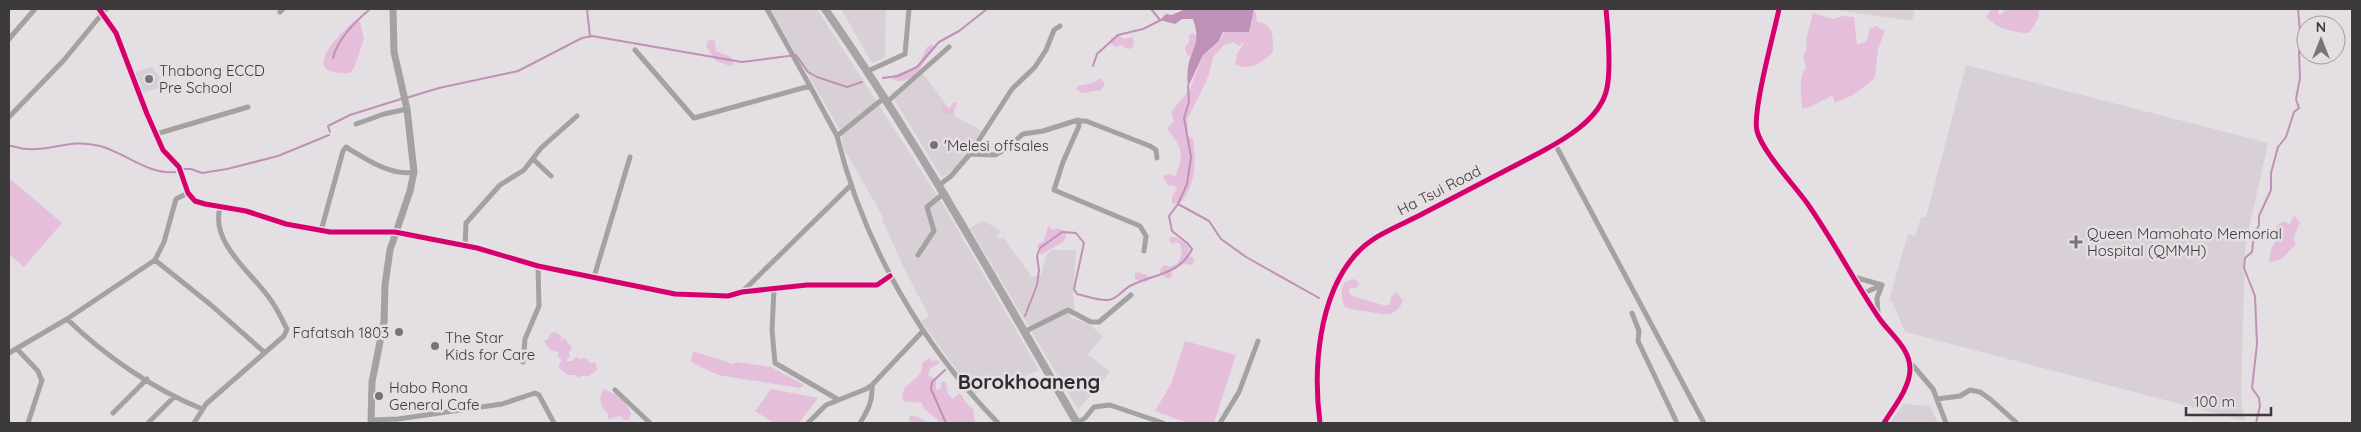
<svg xmlns="http://www.w3.org/2000/svg" width="2361" height="432" viewBox="0 0 2361 432" font-family="Quicksand,sans-serif">
<style>
.built{fill:#d9d0d7}
.green{fill:#e5bedc}
.water{fill:#c091b6}
.lines{fill:none;stroke-linecap:round;stroke-linejoin:round}
.stream{stroke:#c091b6;stroke-width:2}
.minor{stroke:#a3a2a1;stroke-width:5}
.tertiary{stroke:#a3a2a1;stroke-width:5.5}
.secondary{stroke:#a3a1a1;stroke-width:7}
.primary{stroke:#a7a4a6;stroke-width:8}
.cycleway-casing{stroke:#e5dee3;stroke-width:8}
.cycleway{stroke:#d6006c;stroke-width:5}
.poi-dot{fill:#777476;stroke:#e5dee3;stroke-width:2}
.labels{text-anchor:middle;dominant-baseline:central;stroke-width:5;stroke-linejoin:round;paint-order:stroke}
.poi-label{font-size:15px;fill:#3d3a3c;stroke:#e5dee3;text-anchor:start}
.street-label{font-size:15px;fill:#3d3a3c;stroke:#e5dee3}
.district-label{font-size:20px;font-weight:bold;fill:#302b2f;stroke:#e5dee3}
</style>
<rect width="100%" height="100%" fill="#e4dfe2"/>
<!-- built -->
<path class="built" d="M770,9H817L944,206L1039,370L1005,385L990,380L975,395L921,321L929,316L904,268L882,219L883,217L844,149L840,130Z
M841,9H886L885,58L872,63Z
M1830,9H1915L1912,21Z
M1966,65L2268,143L2245,247L2241,398L2245,421L1905,332L1893,303L1889,300L1908,234L1915,236L1921,217H1926Z
M153,67L165,86L142,93L135,72Z
M920,70L955,116L982,131L958,165L942,178L890,93L904,86Z
M983,220L1000,231L997,237L1001,239L1003,237L1032,277L1041,275L1046,256L1052,250H1076L1073,295L1075,308L1070,317L1091,325L1103,337L1088,354L1110,372L1078,410L970,228Z
M1903,404L1930,406L1938,423H1890Z"/>
<!-- green -->
<path class="green" d="M1992,9H1998L1999,16L2006,9H2038L2039,17L2029,33C2013,33 1997,28 1986,17Z
M1251,11L1256,12L1257,22C1274,23 1273,39 1273,52C1264,62 1249,72 1235,64L1237,54L1245,41L1239,46L1233,42L1224,45L1213,57L1208,77L1187,120L1188,126L1187,135L1193,139C1196,161 1196,186 1180,203L1172,204V196L1177,189L1175,186L1167,185L1163,176L1169,174L1175,177C1185,153 1182,148 1167,129L1174,121L1171,112L1190,89L1203,55L1218,43L1225,31Z
M1813,13L1833,19L1843,16L1854,17L1857,45L1867,41L1869,29L1876,26L1885,31L1878,49L1875,78L1853,95L1834,103L1833,95L1810,107L1802,108C1802,93 1797,81 1806,68L1803,57L1807,49L1806,40Z
M354,21L360,22L364,39L354,68L350,73C297,76 337,37 354,21Z
M1192,33L1198,36L1195,45L1197,49L1192,56L1187,55L1185,47L1189,43V35Z
M1119,35L1123,39L1132,37L1134,43L1132,48L1128,49L1121,45L1116,47L1111,44V38Z
M709,39L715,41L716,51L731,57L733,64L730,66L716,61L706,46Z
M933,44L934,49C924,61 911,89 892,79V76L918,66L927,47Z
M1100,79H1102L1105,85L1101,90L1081,93L1076,89L1078,86L1092,83Z
M954,102L957,103L953,114H945L941,107L942,105L949,109Z
M9,178L62,223L24,267L9,254Z
M2294,216L2300,222L2293,239L2296,244L2282,259L2269,263L2271,249L2276,241V226L2284,221L2289,225Z
M1048,226L1053,230L1057,228L1067,232L1064,241L1041,255L1037,245L1044,241Z
M1170,237C1177,236 1187,243 1189,249L1187,256L1194,258L1193,265L1184,264L1171,271L1172,276L1169,279L1160,274V270L1164,265L1170,267L1178,263L1182,254L1180,244L1177,242L1172,244L1169,240Z
M1137,272L1147,275L1149,281L1143,282L1135,279V274Z
M1354,279L1359,283L1357,288H1350L1349,293L1352,296L1383,305H1390L1391,297L1396,292L1403,301C1394,321 1381,313 1365,311C1358,310 1351,310 1345,307C1341,297 1340,292 1345,282Z
M555,332L562,336L560,341L564,338L567,341L565,343L567,342L572,347L571,351H568L570,356L566,361H572L577,356L578,359L586,358L591,364L595,362L597,370L589,376H581L579,378L575,375H568L558,367L562,360L558,357V352L550,350L544,341L548,339L551,333Z
M1185,341L1236,355L1214,423H1188L1155,411L1171,384Z
M693,351L733,364L736,362L771,367L804,385L800,388L718,375L691,362Z
M929,358L932,361L938,360L939,363L930,369L928,376L936,379V390L941,388V382H946L948,394L953,399L958,394L962,395L965,402L973,409L975,423H938V420L924,409L922,403L903,401C899,379 924,384 922,363Z
M604,389C618,395 625,399 631,414L629,420H624L621,416L608,419V414C600,407 598,398 604,389Z
M771,389L818,398L799,423H774L755,411Z
M912,415L931,423H910L909,417Z"/>
<!-- water -->
<path class="water" d="M1185,9H1254L1249,32H1223L1218,42L1203,55L1188,87C1187,79 1187,70 1189,62C1195,44 1200,40 1193,19H1182L1175,24L1160,20L1166,14L1172,15Z"/>
<g class="lines">
<!-- stream -->
<path class="stream" d="M587,9L590,37
M1151,9L1160,20
M333,58C338,38 355,22 370,9
M1093,66L1097,54L1118,35L1143,29L1161,20
M883,78L898,76L917,67L939,42L959,31L987,9
M406,98L439,88L518,71L582,38L592,36L742,62L796,55L808,72L817,77L847,87L862,82
M330,132L328,126L350,115L401,99
M9,146C15,146 21,149 28,149C54,151 70,138 100,146C126,153 148,175 175,172
M182,169H191L202,173L227,169L278,156L329,135
M1178,204L1209,221L1221,239L1246,257L1319,298
M1025,316L1037,285L1039,270L1037,256L1040,248L1062,232L1076,233L1084,243L1074,289L1077,294C1087,296 1098,301 1108,300C1118,299 1122,290 1130,286C1152,274 1180,275 1192,249L1187,243L1172,231L1169,216L1178,204L1187,184L1191,157L1184,118L1189,102L1188,86
M945,370L932,382L931,389L946,423
M2256,423L2260,406L2259,398L2252,388L2257,344L2255,296L2244,268L2245,258L2252,252L2254,235L2259,225V216L2271,190V173L2278,147L2286,137L2294,112L2299,108L2296,99L2300,78L2299,52L2304,40L2300,32L2298,9"/>
<!-- minor -->
<path class="minor" d="M99,9L116,33L147,114L163,150L179,167L188,193L195,201L205,204L246,211L286,224L330,232H395L477,248L538,266L675,294L728,296L742,292L807,285H877L890,276
M767,9L810,86
M1779,9C1774,33 1752,112 1757,131C1762,151 1794,185 1807,203C1833,240 1854,281 1879,318C1890,334 1910,348 1910,369C1910,388 1893,408 1884,423
M280,12L283,9
M9,39L35,9
M635,50L694,118L810,86L837,136
M868,71L905,54L909,9
M884,98L837,136C863,243 921,344 998,423
M887,102L949,47
M9,117L64,60L106,9
M1079,121H1086L1150,146L1156,150L1157,158
M356,124L384,114L407,109
M156,134L248,107
M1555,144L1704,423
M970,154L995,155L1006,149L1023,134L1043,131L1078,120L1079,126L1063,162L1054,190L1140,226L1146,236L1144,251
M533,159L551,176
M938,186L951,176L970,154L1012,89L1035,67L1046,50L1054,30L1060,26
M321,231L343,151L346,147C364,158 392,177 414,172
M465,247L466,223L500,185L524,170L541,148L577,116
M918,255L934,231L927,207L943,194
M155,260L211,305L264,352
M594,277L630,157
M1854,277L1882,285
M774,289L772,330L775,363L839,400
M742,292L851,185
M1864,293L1882,285
M1632,313L1639,331L1638,341L1677,423
M1878,313L1877,298L1882,285
M67,319C105,356 153,389 202,409
M1024,332L1068,310L1091,322H1099L1131,295
M17,349L38,371L41,379
M9,353L67,319L155,260L164,242L176,199L188,193
M1909,361L1933,389L1946,423
M523,362L525,339L539,306L538,266
M615,390L650,423
M1937,399L1960,396L1970,390L1980,392L1990,399L2017,423
M113,413L147,379
M371,420L398,419L502,404L535,393L539,395L554,423
M28,423L42,380
M148,423L174,397
M194,423L206,404L284,336L287,329C282,320 277,308 270,299C253,274 210,243 220,208
M808,423L826,405L866,389L872,385L923,331
M860,423C868,410 873,401 872,385
M1077,423L1085,418L1094,407L1110,405L1163,423
M1220,423L1239,392L1258,341"/>
<!-- tertiary -->
<path class="tertiary" d="M1320,423C1313,370 1318,296 1356,254C1374,234 1400,226 1424,213C1463,193 1502,172 1541,152C1565,139 1598,120 1606,92C1612,72 1608,30 1606,9"/>
<!-- secondary -->
<path class="secondary" d="M371,423L372,382L384,322L385,285L390,250L410,191L414,172L407,109L394,52L393,9"/>
<!-- primary -->
<path class="primary" d="M825,9C917,141 996,283 1077,423"/>
<defs>
<path id="cycleway" d="M99,9L116,33L147,114L163,150L179,167L188,193L195,201L205,204L246,211L286,224L330,232H395L477,248L538,266L675,294L728,296L742,292L807,285H877L890,276
M1779,9C1774,33 1752,112 1757,131C1762,151 1794,185 1807,203C1833,240 1854,281 1879,318C1890,334 1910,348 1910,369C1910,388 1893,408 1884,423
M1320,423C1313,370 1318,296 1356,254C1374,234 1400,226 1424,213C1463,193 1502,172 1541,152C1565,139 1598,120 1606,92C1612,72 1608,30 1606,9"/>
</defs>
<!-- cycleway casing -->
<use href="#cycleway" class="cycleway-casing"/>
<!-- cycleway -->
<use href="#cycleway" class="cycleway"/>
</g>
<!-- markers -->
<g class="poi-dot">
<circle cx="149" cy="79" r="5"/>
<circle cx="934" cy="145" r="5"/>
<path d="M2073.5 234.5h5v5h5v5h-5v5h-5v-5h-5v-5h5z"/>
<circle cx="399" cy="332" r="5"/>
<circle cx="435" cy="346" r="5"/>
<circle cx="379" cy="396" r="5"/>
</g>
<g class="labels">
<!-- poi labels -->
<g class="poi-label">
<text x="159" y="70">Thabong ECCD<tspan x="159" dy="17">Pre School</tspan></text>
<text x="944" y="145">'Melesi offsales</text>
<text x="2087" y="233">Queen Mamohato Memorial<tspan x="2087" dy="17">Hospital (QMMH)</tspan></text>
<text x="389" y="332" text-anchor="end">Fafatsah 1803</text>
<text x="445" y="337">The Star<tspan x="445" dy="17">Kids for Care</tspan></text>
<text x="389" y="387">Habo Rona<tspan x="389" dy="17">General Cafe</tspan></text>
</g>
<!-- street labels -->
<g class="street-label">
<text transform="translate(1439 190) rotate(-27)">Ha Tsui Road</text>
</g>
<!-- district labels -->
<g class="district-label">
<text x="1029" y="381">Borokhoaneng</text>
</g>
</g>
<!-- border -->
<rect width="2361" height="432" fill="none" stroke="#3d3a3c" stroke-width="20"/>
<!-- north arrow -->
<g transform="translate(2321 40)"><circle r="24" fill="#e5dee3" stroke="#a29ca0"/>
<path d="M0-4L9 19L0 12L-9 19Z" fill="#777476"/>
<text y="-8" font-size="14" font-weight="bold" text-anchor="middle" fill="#3d3a3c">N</text>
</g>
<!-- scale -->
<path d="M2186 407v8h85v-8" fill="none" stroke="#3d3a3c" stroke-width="2.5"/>
<text x="2194" y="407" font-size="15" fill="#3d3a3c" stroke="#e5dee3" stroke-width="4" paint-order="stroke">100 m</text>
</svg>
